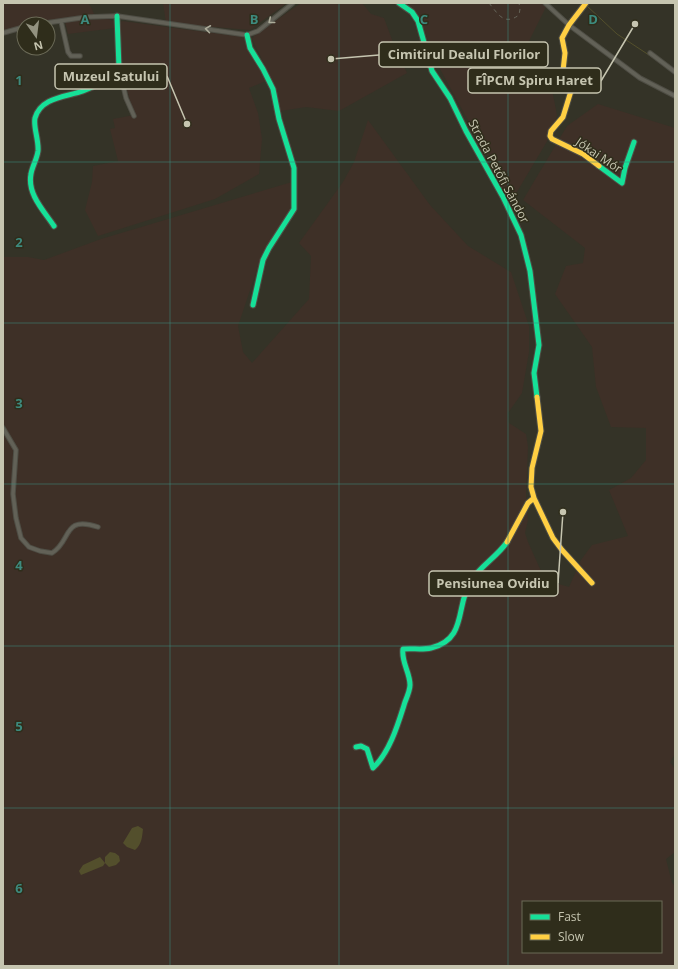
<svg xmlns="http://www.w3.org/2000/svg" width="678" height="969" viewBox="0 0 678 969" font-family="'Open Sans',sans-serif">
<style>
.green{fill:#3e3027;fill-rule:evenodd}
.water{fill:#534f2c}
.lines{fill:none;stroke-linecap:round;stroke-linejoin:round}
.stream{stroke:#534f2c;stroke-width:1}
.street-casing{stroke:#4f4e45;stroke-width:5.5}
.fast-casing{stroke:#4f4e45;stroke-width:7}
.slow-casing{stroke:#4f4e45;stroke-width:7}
.street{stroke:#626157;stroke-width:3.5}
.fast{stroke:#16e098;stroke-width:5}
.slow{stroke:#ffcf43;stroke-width:5}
.rail{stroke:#66655a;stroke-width:1;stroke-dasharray:4 4;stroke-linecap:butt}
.oneway{stroke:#adac9a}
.grid{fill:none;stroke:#3d8a7e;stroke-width:1;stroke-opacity:0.55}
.labels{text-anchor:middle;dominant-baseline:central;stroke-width:3;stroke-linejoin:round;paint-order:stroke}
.street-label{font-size:12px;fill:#c6c5b0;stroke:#2f2d1b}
.grid-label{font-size:13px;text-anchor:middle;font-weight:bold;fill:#3d8a7e;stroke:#2f2d1b;stroke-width:3;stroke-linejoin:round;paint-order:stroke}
.leader{fill:none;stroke:#c6c5b0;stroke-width:1.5}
.callout-dot{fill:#c6c5b0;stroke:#2f2d1b;stroke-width:1.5}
.callout{fill:#2f2d1b;stroke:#c6c5b0;stroke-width:1.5}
.callout-label{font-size:13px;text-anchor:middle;font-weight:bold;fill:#c6c5b0}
</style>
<rect width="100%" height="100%" fill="#343327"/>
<!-- green -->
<path class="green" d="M3,3H88L91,7L94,14L33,22L3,31Z
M163,3H287L250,30L166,23Z
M301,3H362L371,14L384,18L394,45L407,73L339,111L306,107L280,111L276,88L252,39L254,36Z
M408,3H541L546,7L522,55L548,69L557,115L552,133L508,207L495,170L434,58L422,22Z
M108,19L114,21L115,28L68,34L65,22L87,20Z
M122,21L243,37L268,80L249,88L258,113L262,139L259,174L215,199L98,236L85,210L92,182L93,166L118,161L110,129L115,128L113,119L134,115L121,68L119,23Z
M598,104L675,128V754L670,762L675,769V852L666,859L672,883L675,886V966H3V257H28L44,260L101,239L292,182L290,210L258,266L238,326L243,352L252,363L309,299L311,256L299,243L343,182L354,162L368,120L430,205L468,246L511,272L529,326V352L522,393L508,413L509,423L526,434L528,447L526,494L528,520L525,533L528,542L545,580L569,587L581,560L592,545L628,536L609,490L631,478L646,460V428L611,427L596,387L592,347L555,294L566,266L583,263L585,248L523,200L567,126ZM523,902H661V952H523Z"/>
<!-- water -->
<path class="water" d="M138,826L143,829C142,837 142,844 135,850L127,847L123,843L132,828Z
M110,852L115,853L119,856L120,861L116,865L109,867L105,863L103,866L81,875L79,871L83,865L100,857L105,863V857Z"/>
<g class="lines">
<!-- stream -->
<path class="stream" d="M587,6L617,34L655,59"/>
<defs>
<path id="street" d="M545,3L569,25L640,78L675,96
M61,21L68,52L71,56H80
M39,24L87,17L117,16L247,35L258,31L293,3
M3,33L24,27
M650,53L675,72
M119,68L126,98L134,116
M3,428L16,450L13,494L16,518L21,538L29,547L40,551L52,553C72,541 62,515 98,527"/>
<path id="fast" d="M399,3L412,12L418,21L432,71L450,98L466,131L503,197L521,235L530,271L539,345L534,373L537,397
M247,35L250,48L263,69L273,89L279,119L294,168V209L269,248L263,260L253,305
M599,166L622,183L625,168L634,142
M54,226C44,211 27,194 31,174C32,167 37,159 38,151C39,140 33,127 35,118C41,97 66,97 83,91C97,86 109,78 119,68L117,16
M356,747L361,746L367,749L373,768C390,752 398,724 405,702C407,697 410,690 410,685C410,672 401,662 403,649C412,648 422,650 431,648C468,639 455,605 471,581C480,566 497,557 507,542"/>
<path id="slow" d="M586,3L569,25L562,38L565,53L561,88L571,91L563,117L551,131L550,136L552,139L583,154L599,166
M537,397L541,431L532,468L531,487L534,498L553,538L562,550L592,583
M507,542L528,503L534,498"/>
</defs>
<!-- street casing -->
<use href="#street" class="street-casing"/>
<!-- fast casing -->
<use href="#fast" class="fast-casing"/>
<!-- slow casing -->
<use href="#slow" class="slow-casing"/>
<!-- street -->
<use href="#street" class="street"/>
<!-- fast -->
<use href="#fast" class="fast"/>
<!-- slow -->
<use href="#slow" class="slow"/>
<!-- rail -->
<path class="rail" d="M489,3C498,14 504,26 519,15L520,9L519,3"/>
</g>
<!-- one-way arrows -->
<defs><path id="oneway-chevron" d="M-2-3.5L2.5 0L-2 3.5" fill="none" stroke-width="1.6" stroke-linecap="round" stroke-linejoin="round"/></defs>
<g class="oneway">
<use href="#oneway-chevron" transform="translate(271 21) rotate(141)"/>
<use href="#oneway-chevron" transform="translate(208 29) rotate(-172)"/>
</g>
<!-- grid -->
<path class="grid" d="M170,3V966M339,3V966M508,3V966M3,162H675M3,323H675M3,484H675M3,646H675M3,808H675"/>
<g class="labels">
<!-- street labels -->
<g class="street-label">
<text transform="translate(599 155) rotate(34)">Jókai Mór</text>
<text transform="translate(499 171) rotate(62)">Strada Petőfi Sándor</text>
</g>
</g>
<g class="grid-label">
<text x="85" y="24">A</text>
<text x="254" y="24">B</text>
<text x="424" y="24">C</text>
<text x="593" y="24">D</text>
<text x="19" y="85">1</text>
<text x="19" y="247">2</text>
<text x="19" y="408">3</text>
<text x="19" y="570">4</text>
<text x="19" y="731">5</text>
<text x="19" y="893">6</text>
</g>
<!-- callouts -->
<path class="leader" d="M331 59L379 55M187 124L167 76M635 24L601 81M563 512L558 583"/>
<g class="callout-dot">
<circle cx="331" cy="59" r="4"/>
<circle cx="187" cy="124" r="4"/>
<circle cx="635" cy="24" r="4"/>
<circle cx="563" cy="512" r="4"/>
</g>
<g class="callout">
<rect x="379" y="42" width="169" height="25" rx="4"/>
<rect x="55" y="64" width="112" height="25" rx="4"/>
<rect x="468" y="68" width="133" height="25" rx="4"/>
<rect x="429" y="571" width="129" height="25" rx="4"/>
</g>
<g class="callout-label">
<text x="464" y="59">Cimitirul Dealul Florilor</text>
<text x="111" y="81">Muzeul Satului</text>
<text x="534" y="85">FÎPCM Spiru Haret</text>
<text x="493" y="588">Pensiunea Ovidiu</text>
</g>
<!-- border -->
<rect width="678" height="969" fill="none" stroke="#c6c5b0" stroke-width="8"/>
<!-- legend -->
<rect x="522" y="901" width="140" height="52" fill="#2f2d1b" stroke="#6b6a57"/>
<rect x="530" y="914" width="20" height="6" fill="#16e098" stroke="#6b6a57"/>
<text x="558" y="921" font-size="12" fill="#c6c5b0">Fast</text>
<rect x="530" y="934" width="20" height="6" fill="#ffcf43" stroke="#6b6a57"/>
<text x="558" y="941" font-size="12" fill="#c6c5b0">Slow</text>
<!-- north arrow -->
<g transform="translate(36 36) rotate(166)"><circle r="19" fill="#2f2d1b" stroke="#6b6a57"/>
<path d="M0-3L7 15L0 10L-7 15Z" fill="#939280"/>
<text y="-6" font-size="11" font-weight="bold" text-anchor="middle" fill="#c6c5b0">N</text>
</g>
</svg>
